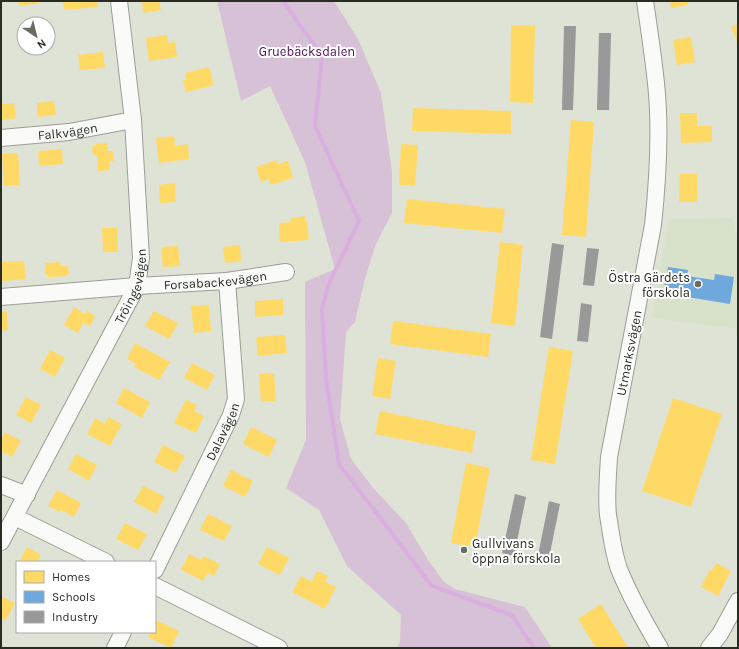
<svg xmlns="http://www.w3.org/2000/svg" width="739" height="649" viewBox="0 0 739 649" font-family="Karla,sans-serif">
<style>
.built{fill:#d8e1ca}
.green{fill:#d6c1d6}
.homes{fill:#ffd966}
.schools{fill:#6fa8dc}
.industry{fill:#999}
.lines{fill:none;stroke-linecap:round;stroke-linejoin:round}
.stream{stroke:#daaedf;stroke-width:4}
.minor-casing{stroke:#9a9e95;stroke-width:18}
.minor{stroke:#fafbf9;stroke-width:16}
.poi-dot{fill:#686c62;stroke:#fff;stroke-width:1.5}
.labels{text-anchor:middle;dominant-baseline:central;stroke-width:4;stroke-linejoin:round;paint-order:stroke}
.park-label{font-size:13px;fill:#4c0f55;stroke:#fff}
.street-label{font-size:13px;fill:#282c23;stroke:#fff}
.poi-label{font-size:13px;fill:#282c23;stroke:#fff;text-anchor:end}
</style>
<rect width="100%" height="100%" fill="#dee3d6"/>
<!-- built -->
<path class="built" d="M733,218L738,250V329L652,318L669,219Z"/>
<!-- green -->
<path class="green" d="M217,1H334L358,39L381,93L392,172V213L375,246L364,282L355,322L346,332L340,419L351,459L374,489L406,523L428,560L444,582L455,589L525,607L552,648H397L400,642L401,615L347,566L319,510L286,488L306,440L305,282L335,269L305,162L270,86L241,101Z"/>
<!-- homes -->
<path class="homes" d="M18,1H38L39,3L19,6Z
M63,1H97L98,7L64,10Z
M142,1H159L161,10L143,13Z
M670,1H688V5L671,8Z
M738,24V44L731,27Z
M511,25L535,26L533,103L510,102Z
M167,35L168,43L175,42L177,57L149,61L146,38Z
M691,37L695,62L677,65L673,40Z
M103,52L105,68L80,70L78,55Z
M209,67L214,85L186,92L183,80H186L185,73Z
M54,101L56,115L38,117L37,103Z
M14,103L16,118L1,120V104Z
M413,108L511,111V134L412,131Z
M680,113H697V126H712V142L681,143Z
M571,120L594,122L586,237L562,235Z
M174,136L175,146L188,144L189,159L159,163L156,138Z
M107,143L108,151H113L114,161H109L110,170L98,171L97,155H93L92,146H96V144Z
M401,144L418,145L415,186L399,185Z
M62,149L63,164L39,166L38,151Z
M18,153L20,185L4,186L2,154Z
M277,160L278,164L288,161L293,178L271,185L269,179L261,182L256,167Z
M680,174H697V202H679Z
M175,183L176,202L160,203L159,185Z
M407,199L505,209L502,233L404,223Z
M305,216V222L307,221L309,240L280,242L279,223L291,222V218Z
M102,228H117L118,252H103Z
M500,242L523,245L515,326L491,323Z
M240,245L241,261L225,263L223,247Z
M178,246L180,266L163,267L161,247Z
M24,261L26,279L2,281L1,262Z
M60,262L61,266H68L69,273L67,274V276L48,277V275H46L45,263Z
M283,299V315L255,317V301Z
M209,305L211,331L194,333L191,306Z
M74,307L85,314L87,311L95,316L90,326L83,323L78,333L64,325Z
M154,311L178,323L169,339L145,326Z
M1,312H7L8,330L1,331Z
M393,321L491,334L488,357L390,344Z
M285,335L287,353L258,356L256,337Z
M135,343L170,362L159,380L134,367L136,364L127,359Z
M549,347L573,351L555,464L531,460Z
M50,350L65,358L55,377L40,369Z
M378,358L396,361L390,399L372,396Z
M192,363L215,375L207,390L184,378Z
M274,373L276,401L261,402L259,374Z
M124,388L150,402L142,418L116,403Z
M26,397L41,405L31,423L16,415Z
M673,398L722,414L691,507L642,491Z
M186,400L197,405L194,411L204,416L196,433L174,423Z
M380,411L476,431L472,453L375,434Z
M108,417L122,424L110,446L87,434L95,418L105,424Z
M251,427L277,440L269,457L243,444Z
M5,432L21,441L12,457L1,451V439Z
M163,445L185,456L176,473L154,462Z
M76,454L97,465L89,481L68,469Z
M466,463L490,468L475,547L451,543Z
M231,470L253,481L245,497L223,486Z
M143,486L165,497L156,514L134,502Z
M57,490L81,503L74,517L61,510L60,512L48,506Z
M208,514L232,526L224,541L200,530Z
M125,523L147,534L138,550L116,539Z
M27,547L41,555L37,562H19Z
M267,547L289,558L280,575L258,564Z
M189,554L201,560L203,556L220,564L214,576L208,573L203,581L181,570Z
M716,563L731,571L718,596L701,587L710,569L712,571Z
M317,571L328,576L325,582L336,587L325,609L292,592L301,576L312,582Z
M1,596L15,603L6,620L1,618Z
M601,604L628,648H596L578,619Z
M156,620L179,631L171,648L148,637L151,632H155V623Z"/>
<!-- schools -->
<path class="schools" d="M668,267L688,270L687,276L714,280L715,274L734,277L730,304L663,293Z"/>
<!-- industry -->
<path class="industry" d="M564,26H576L573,110H562Z
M599,33H611L609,110H597Z
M552,243L564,245L552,339L540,337Z
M587,248L599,249L594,286L583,285Z
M581,303L592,305L588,342L577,341Z
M515,494L526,497L514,556L502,553Z
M549,501L560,504L548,563L537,560Z"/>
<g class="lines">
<!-- stream -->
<path class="stream" d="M283,1L322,56L315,126L359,221L328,286L322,309L326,379L339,464L432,586L512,615L534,648"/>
<defs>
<g id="minor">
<path d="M645,1C649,28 653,55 656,83C661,130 658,178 653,225L609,457C608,476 606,496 608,515C611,533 613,552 619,569C630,596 645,623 660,648"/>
<path id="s1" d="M1,138L69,132L133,120"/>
<path id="s2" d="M1,297L137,286L227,281L286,272"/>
<path d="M1,485L27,495"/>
<path d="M15,517L106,562"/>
<path id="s3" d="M1,542L137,286L141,258L133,120L119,1"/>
<path id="s4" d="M155,570L231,415L236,399L227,281"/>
<path d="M155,586L279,648"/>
<path d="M115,648L123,632"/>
<path d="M709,648L720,634L738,601"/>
</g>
</defs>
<!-- minor casing -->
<use href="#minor" class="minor-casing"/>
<!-- minor -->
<use href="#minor" class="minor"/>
</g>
<!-- markers -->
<g class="poi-dot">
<circle cx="698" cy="284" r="4"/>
<circle cx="464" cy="550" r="4"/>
</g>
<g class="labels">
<!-- park labels -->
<g class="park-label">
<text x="307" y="51">Gruebäcksdalen</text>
</g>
<!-- street labels -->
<g class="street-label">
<text stroke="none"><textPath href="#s1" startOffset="67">Falkvägen</textPath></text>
<text stroke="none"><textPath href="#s2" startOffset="215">Forsabackevägen</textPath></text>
<text stroke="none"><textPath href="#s3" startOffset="288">Tröingevägen</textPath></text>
<text transform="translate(629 353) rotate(-79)">Utmarksvägen</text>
<text stroke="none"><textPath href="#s4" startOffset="154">Dalavägen</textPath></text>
</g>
<!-- poi labels -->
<g class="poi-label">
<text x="690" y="277">Östra Gärdets<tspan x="690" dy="15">förskola</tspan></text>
<text x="472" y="543" text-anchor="start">Gullvivans<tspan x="472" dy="15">öppna förskola</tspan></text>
</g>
</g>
<!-- border -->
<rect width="739" height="649" fill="none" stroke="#282c23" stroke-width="4"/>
<!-- legend -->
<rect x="16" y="561" width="140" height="72" fill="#ffffff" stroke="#a9aba7"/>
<rect x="24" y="571" width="20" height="12" fill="#ffd966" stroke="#a9aba7"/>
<text x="52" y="581" font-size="12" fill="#282c23">Homes</text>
<rect x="24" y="591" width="20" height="12" fill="#6fa8dc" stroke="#a9aba7"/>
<text x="52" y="601" font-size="12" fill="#282c23">Schools</text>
<rect x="24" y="611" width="20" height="12" fill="#999999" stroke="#a9aba7"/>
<text x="52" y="621" font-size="12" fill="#282c23">Industry</text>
<!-- north arrow -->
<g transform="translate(36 36) rotate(145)"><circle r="19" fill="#ffffff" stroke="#a9aba7"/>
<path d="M0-3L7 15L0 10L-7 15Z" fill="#686c62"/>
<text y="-6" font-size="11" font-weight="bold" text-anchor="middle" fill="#282c23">N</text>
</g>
</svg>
